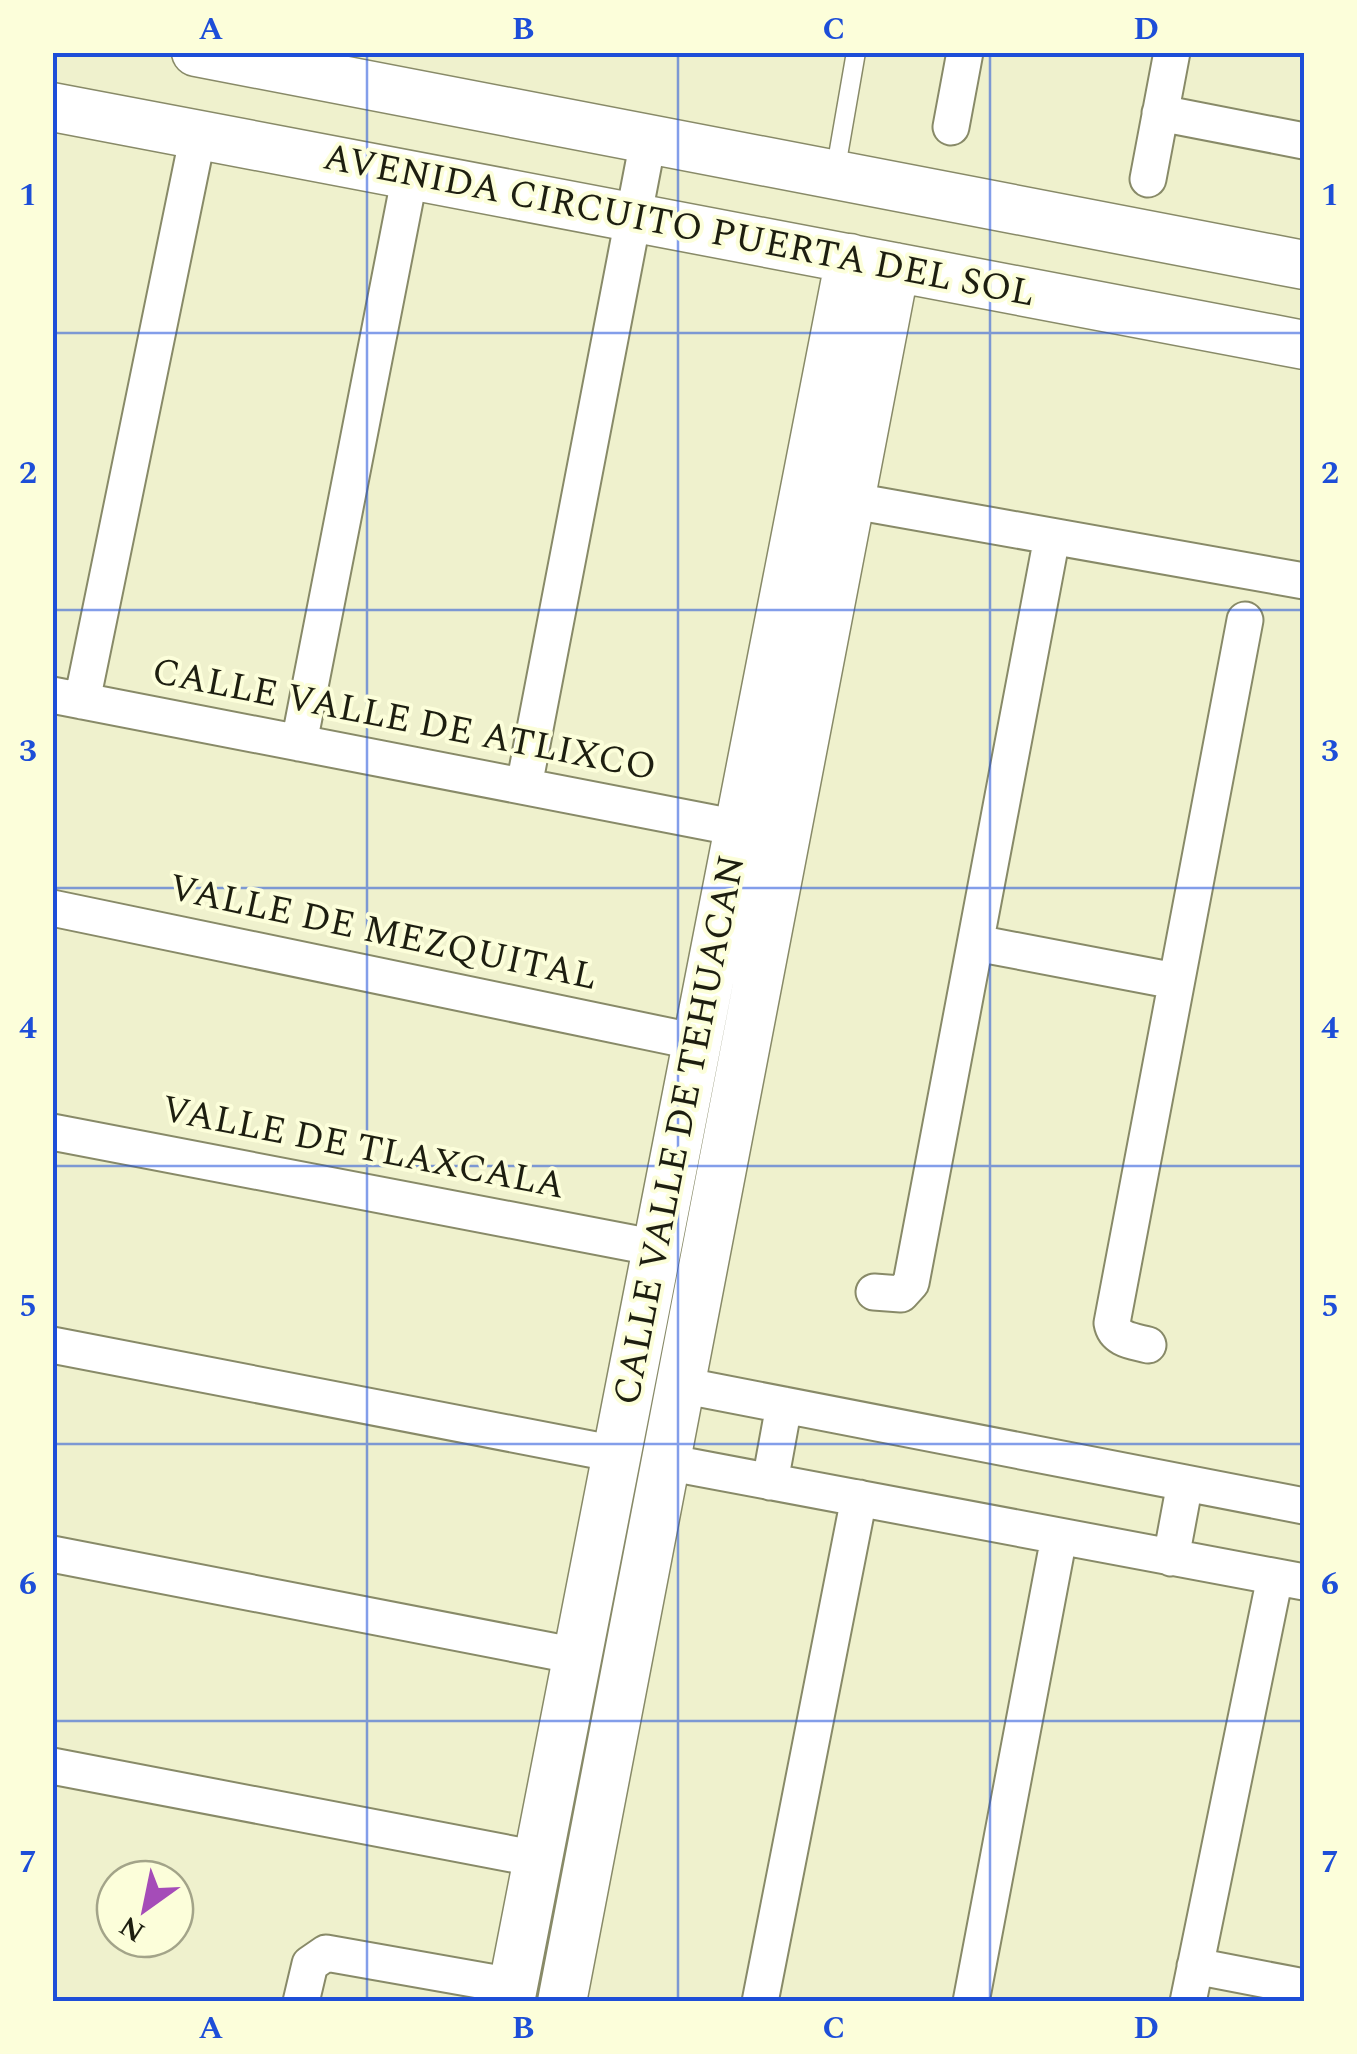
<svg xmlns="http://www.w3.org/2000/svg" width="1357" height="2054" viewBox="0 0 1357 2054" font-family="Spectral,serif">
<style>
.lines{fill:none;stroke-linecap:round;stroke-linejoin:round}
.lane-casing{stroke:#888a68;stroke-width:21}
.street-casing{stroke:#888a68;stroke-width:39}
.secondary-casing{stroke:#888a68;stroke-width:51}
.lane{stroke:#fff;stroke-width:18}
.street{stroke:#fff;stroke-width:35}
.secondary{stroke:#fff;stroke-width:48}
.grid{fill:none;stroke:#1d4ed8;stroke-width:2.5;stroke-opacity:0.55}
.labels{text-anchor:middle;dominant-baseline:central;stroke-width:8;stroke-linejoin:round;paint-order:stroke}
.street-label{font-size:38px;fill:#1d1e10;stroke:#fcfeda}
.neatline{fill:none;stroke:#1d4ed8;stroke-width:4}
.grid-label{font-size:32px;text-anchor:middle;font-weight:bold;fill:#1d4ed8}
</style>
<rect width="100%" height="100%" fill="#eff1cd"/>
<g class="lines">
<defs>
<path id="lane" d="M835,173L856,52"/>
<path id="street" d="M1160,113L1304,141
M951,127L965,52
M1148,179L1172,52
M848,500L1304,581
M52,695L738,828
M82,701L198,135
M299,743L410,175
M524,786L648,141
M52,908L697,1042
M976,943L1175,981
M52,1132L657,1248
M874,1292L901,1294L911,1283L1052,537
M52,1345L616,1454
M1148,1345C1133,1341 1115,1340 1112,1323L1245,620
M681,1385L1304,1506
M666,1462L1304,1582
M770,1482L784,1405
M52,1554L577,1656
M1171,1558L1185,1483
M52,1766L538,1859
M1195,1966L1304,1987
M301,2002L310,1964L326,1953L513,1986
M760,2002L859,1498
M971,2002L1059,1537
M1188,2002L1275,1577"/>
<path id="secondary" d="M196,52L1304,265
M52,107L1304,345
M510,2002L850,258
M562,2002L895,267"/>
</defs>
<!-- lane casing -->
<use href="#lane" class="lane-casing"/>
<!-- street casing -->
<use href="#street" class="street-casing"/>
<!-- secondary casing -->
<use href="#secondary" class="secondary-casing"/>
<!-- lane -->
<use href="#lane" class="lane"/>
<!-- street -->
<use href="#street" class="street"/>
<!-- secondary -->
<use href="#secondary" class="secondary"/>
</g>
<!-- grid -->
<path class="grid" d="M367,52V2002M678,52V2002M990,52V2002M52,333H1304M52,610H1304M52,888H1304M52,1166H1304M52,1444H1304M52,1721H1304"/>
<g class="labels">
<!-- street labels -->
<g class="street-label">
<text transform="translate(679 226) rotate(11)">AVENIDA CIRCUITO PUERTA DEL SOL</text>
<text transform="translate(404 720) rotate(11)">CALLE VALLE DE ATLIXCO</text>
<text transform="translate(383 933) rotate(12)">VALLE DE MEZQUITAL</text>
<text transform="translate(680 1130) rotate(-79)">CALLE VALLE DE TEHUACAN</text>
<text transform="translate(363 1148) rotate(11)">VALLE DE TLAXCALA</text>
</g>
</g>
<!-- border -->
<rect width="1357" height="2054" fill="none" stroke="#fcfeda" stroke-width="110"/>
<!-- north arrow -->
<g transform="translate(145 1909) rotate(213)"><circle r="48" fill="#fcfeda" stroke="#a3a489" stroke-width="2.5"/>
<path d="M0-8L18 38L0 25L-18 38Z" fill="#a54cb8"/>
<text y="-15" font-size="28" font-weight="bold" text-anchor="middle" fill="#1d1e10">N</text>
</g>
<rect x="55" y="55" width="1247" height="1944" class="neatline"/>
<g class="grid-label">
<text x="211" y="39">A</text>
<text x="523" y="39">B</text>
<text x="834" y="39">C</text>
<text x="1146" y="39">D</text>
<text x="28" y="205">1</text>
<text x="1330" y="205">1</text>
<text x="28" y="483">2</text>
<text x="1330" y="483">2</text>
<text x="28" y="761">3</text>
<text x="1330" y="761">3</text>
<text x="28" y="1038">4</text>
<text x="1330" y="1038">4</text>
<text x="28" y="1316">5</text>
<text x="1330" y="1316">5</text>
<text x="28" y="1594">6</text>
<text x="1330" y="1594">6</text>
<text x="28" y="1872">7</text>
<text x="1330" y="1872">7</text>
<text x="211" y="2038">A</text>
<text x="523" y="2038">B</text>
<text x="834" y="2038">C</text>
<text x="1146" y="2038">D</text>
</g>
</svg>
